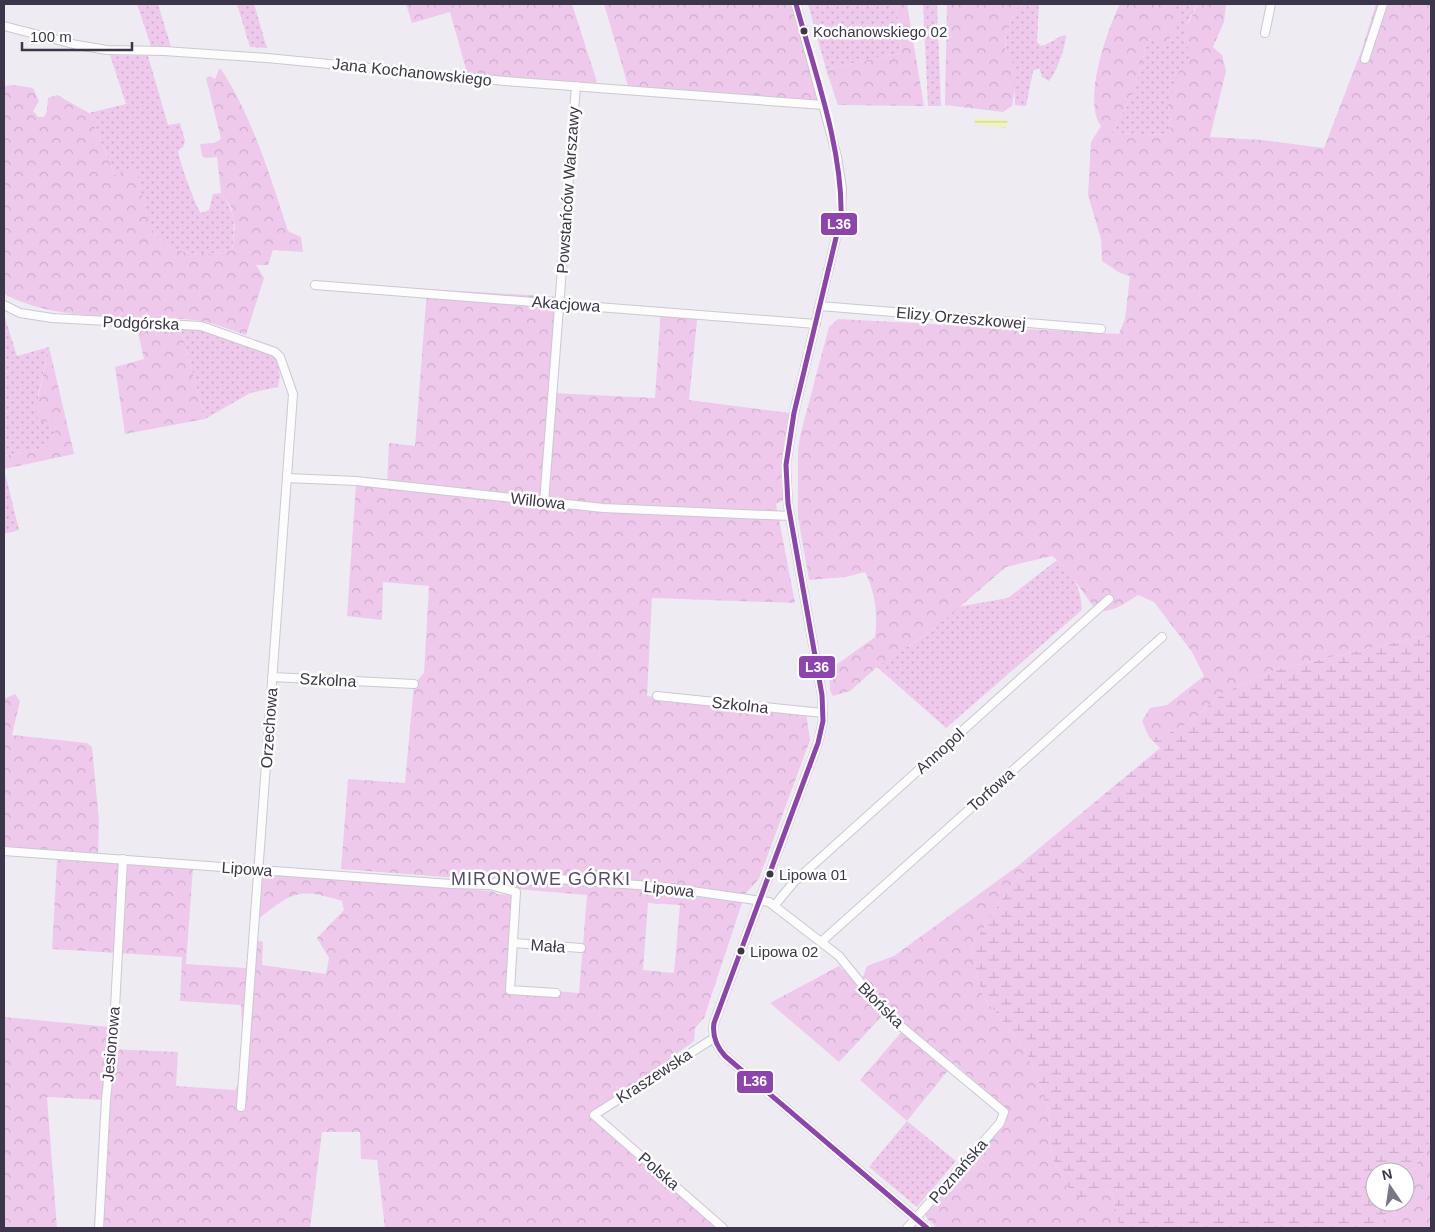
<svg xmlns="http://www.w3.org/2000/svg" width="1435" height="1232" viewBox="0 0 1435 1232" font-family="Helvetica,sans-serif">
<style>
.grass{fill:url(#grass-dots)}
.forest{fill:url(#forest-crowns);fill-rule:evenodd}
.wetland{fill:url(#wetland-marsh)}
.water{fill:url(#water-rules)}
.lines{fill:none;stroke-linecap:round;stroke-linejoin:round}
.minor-casing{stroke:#cbc8d2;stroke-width:10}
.minor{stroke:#fcfcfd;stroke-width:8}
.bus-1-casing{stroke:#fff;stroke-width:9}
.bus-1{stroke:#8e44ad;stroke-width:5}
.bus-dot{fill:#3b364a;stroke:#fff;stroke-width:2}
.labels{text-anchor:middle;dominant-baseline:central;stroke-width:5;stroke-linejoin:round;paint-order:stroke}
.bus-label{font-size:15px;fill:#3b364a;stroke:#fff;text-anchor:start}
.street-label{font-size:16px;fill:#3b364a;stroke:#fff}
.neighbourhood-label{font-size:18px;letter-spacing:1px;fill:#544c6e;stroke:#fff}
.line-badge{stroke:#fff;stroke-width:2}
.badge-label{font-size:14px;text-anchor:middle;font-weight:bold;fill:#fff}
</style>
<defs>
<pattern id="grass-dots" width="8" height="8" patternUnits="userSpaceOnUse" patternTransform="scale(1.25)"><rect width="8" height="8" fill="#eec9ec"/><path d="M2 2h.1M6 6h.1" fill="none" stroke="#cdadcc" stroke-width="1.8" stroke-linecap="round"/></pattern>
<pattern id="forest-crowns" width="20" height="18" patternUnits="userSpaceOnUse" patternTransform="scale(1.25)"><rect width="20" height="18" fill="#eec9ec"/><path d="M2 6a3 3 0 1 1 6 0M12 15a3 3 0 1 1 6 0" fill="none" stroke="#cdadcc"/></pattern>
<pattern id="wetland-marsh" width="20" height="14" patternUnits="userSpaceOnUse" patternTransform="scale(1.25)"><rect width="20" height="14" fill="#eec9ec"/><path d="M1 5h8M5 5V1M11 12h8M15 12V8" fill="none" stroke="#cdadcc"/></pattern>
<pattern id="water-rules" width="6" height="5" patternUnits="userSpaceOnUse" patternTransform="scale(1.25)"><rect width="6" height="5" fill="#f1f4b8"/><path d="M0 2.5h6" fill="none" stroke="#d0d2a0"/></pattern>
</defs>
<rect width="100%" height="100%" fill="#eeecf2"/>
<!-- grass -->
<path class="grass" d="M137,4H158L171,47L151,46Z
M237,4H254L267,48L250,47Z
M808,4H896L901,53L826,69Z
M923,4H937L941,106H928Z
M1019,4H1039L1037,42L1041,46C1051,44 1057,36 1066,35C1066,46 1056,74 1049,81L1042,77L1039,68L1033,71L1026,106L1015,105L1013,64L1005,50L1006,34Z
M1173,4H1197L1188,22L1185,36L1191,59L1168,104L1171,135L1112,133L1134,91L1148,40L1156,38Z
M110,55L148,56L168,125L180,123L185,141L183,147L178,151C179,160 196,208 201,213L209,210L213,194L221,193C236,213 235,226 232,250C206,257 171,257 154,232C148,223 139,182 135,169L115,175L89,113L126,104Z
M4,315L17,356L49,347L38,396L56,428L49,447L4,456Z
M196,325L275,354L280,376L278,387L250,393L205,419L180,327Z
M4,469L19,530L4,534Z
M1057,560C1074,574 1081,589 1082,610L946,728L877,667L899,646H909L934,629L957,607L1008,598Z
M907,1121L956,1161L917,1207L869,1167Z"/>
<!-- forest -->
<path class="forest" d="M406,4H572L597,82L571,85L468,76L450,12L412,23Z
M604,4H795L821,105L629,89Z
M896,4H907L924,106L838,105L826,69L901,53Z
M947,4H1019L1006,34L1005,50L1013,63L1015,87L1012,106L1003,112L945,105Z
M1120,4H1173L1180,15L1176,31L1164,44H1160L1156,38L1148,40L1134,91L1112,133L1171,135L1168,104L1180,68L1189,63C1192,54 1185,45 1185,35C1186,23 1194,15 1197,4H1226L1224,22L1213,47L1222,55L1226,71L1210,137L1262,140L1324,148L1362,49L1376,4H1431V634L1275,670L1223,693L1189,723L1161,737H1149L1142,721L1150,708L1167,705L1204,676L1192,652L1154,602L1138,595C1125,603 1112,614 1096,610L1064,566L1052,556L1006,567L934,629L877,667L850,691L833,696L830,691L829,670L875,637C878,615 875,591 865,572L846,577L809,580L798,517V450L800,436L829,327L838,319L1119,334L1125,319L1130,276L1120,273L1102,261L1101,239L1088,195L1091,142L1101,126C1082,101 1107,30 1120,4Z
M219,69H221C253,118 270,176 288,231L301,237L303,252L273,250L268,265H256L264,278L246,335C230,330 212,322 195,320C132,314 61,324 4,294V86L13,85L33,88L39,101L33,111L38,117H44L47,111L48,98L57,95L89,113L115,175L135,168C139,182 148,222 154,232C171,257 206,257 232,250L235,229L231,207L221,193L217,157L205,158L202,156L200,144L214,143L221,139L206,78L210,76L215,79Z
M427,289L560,297L552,393L655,398L661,308L698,311L689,400L790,413C784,441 778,471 784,500L776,504L795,603L652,598L647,696L806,713L810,740L759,879L745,894L604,878L530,876L484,880L341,869L348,779L405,783L414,684L424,673L429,586L383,582L382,620L347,616L356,484L387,486L389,443L415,446Z
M180,327L205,419L125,434L115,367L144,359L137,328Z
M49,347L74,454L4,469V456L49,447L56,428L51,422L39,421L35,412Z
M15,694L20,701L12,735L87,743L92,747L99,821L98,854L4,848V699Z
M57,860L193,867L186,964L246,968L250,938L263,942L262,965L326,974L329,958L317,938L344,910L342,901C298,887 293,892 258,919L262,874L492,891L497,894L514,895L507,987L579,993L587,895L505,888L504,884C581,877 659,891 736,899L742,903L704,1018L695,1028L694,1041L594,1115L724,1228H385L377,1160L361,1159L360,1132H322L310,1228H94L102,1100L47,1097L57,1228H4V1017L110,1027L108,1049L178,1052L176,1086L235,1090L244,1072L241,1005L180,1001L182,957L52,949ZM648,903L680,905L674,973L643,970Z
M1019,865L1024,870L1010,887L970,949L983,996L1024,1048L1037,1076L1049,1115L1052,1158L1073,1195L1105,1190L1112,1193L1120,1228H937L927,1219L925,1213L1004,1122L1007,1115L1004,1107L954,1063L907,1121L860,1080L904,1029L885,1013L839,1062L770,1003L839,966L875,999L862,979L867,966L894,956Z
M1431,1140V1228H1378L1394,1202H1405V1183Z"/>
<!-- wetland -->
<path class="wetland" d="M1431,634V1140L1405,1183V1172H1375V1202H1394L1378,1228H1120L1112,1193L1105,1190L1090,1202L1073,1195L1052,1158L1049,1115L1037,1076L1024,1048L983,996L970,949L1010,887L1024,870L1019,865L1160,748L1149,737H1161L1189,723L1223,693L1275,670Z"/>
<!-- water -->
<path class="water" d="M977,118L1008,120L1006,128L976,124L974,121Z"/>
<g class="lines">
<defs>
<path id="minor" d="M796,4L837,157L842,188L841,217L794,413L786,465L788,504L822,695L823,721L818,743L714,1023C711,1036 716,1046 725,1056L927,1228
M4,26L77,45L107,50L164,51L267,58L505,81L823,105
M1265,33L1271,4
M1365,59L1383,4
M315,285L816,324
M4,305L20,313L52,318L201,326L275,352L280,357L293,394L241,1107
M820,306L1101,329
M287,478L356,481L603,508L790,516
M544,503L576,86
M272,677L414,684
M657,696L823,713
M4,851L451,884L490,885L497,882L558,879L664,887L769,902L839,956L885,1013L1004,1112L1000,1123L907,1228
M490,885L516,892L510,990L556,993
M774,906L794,882L1109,599
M821,942L1162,637
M514,943L581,948
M714,1038L594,1115L723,1228
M99,1228L106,1099L114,1026L123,859"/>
</defs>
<!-- minor casing -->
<use href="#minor" class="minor-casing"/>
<!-- minor -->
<use href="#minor" class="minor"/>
<defs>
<path id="bus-1" d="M796,4C814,70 843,149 841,217L794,413L786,465L788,504L822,695L823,721L818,743L714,1023C712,1036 716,1046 725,1056L927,1228"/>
</defs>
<!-- bus-1 casing -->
<use href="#bus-1" class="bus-1-casing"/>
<!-- bus-1 -->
<use href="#bus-1" class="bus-1"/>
</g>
<!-- markers -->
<g class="bus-dot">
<circle cx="804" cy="31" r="4.5"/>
<circle cx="770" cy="874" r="4.5"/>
<circle cx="741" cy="951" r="4.5"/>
</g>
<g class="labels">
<!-- bus labels -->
<g class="bus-label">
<text x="813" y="31">Kochanowskiego 02</text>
<text x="779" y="874">Lipowa 01</text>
<text x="750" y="951">Lipowa 02</text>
</g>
<!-- street labels -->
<g class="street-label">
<text transform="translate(412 72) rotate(6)">Jana Kochanowskiego</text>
<text transform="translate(568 190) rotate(-86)">Powstańców Warszawy</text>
<text transform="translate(566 304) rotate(4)">Akacjowa</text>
<text transform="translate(961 318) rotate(5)">Elizy Orzeszkowej</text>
<text transform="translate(141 323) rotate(2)">Podgórska</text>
<text transform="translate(538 501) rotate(6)">Willowa</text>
<text transform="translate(328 680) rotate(3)">Szkolna</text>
<text transform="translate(740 705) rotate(6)">Szkolna</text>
<text transform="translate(269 728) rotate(-86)">Orzechowa</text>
<text transform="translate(940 751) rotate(-42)">Annopol</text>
<text transform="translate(991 790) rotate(-42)">Torfowa</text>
<text transform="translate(247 869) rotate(4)">Lipowa</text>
<text transform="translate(669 889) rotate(6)">Lipowa</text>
<text transform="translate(548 946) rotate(4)">Mała</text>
<text transform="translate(881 1005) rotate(45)">Błońska</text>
<text transform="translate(111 1044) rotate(-85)">Jesionowa</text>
<text transform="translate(654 1076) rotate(-33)">Kraszewska</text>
<text transform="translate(659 1171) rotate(41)">Polska</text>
<text transform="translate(958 1171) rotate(-49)">Poznańska</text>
</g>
<!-- neighbourhood labels -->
<g class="neighbourhood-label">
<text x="541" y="879">MIRONOWE GÓRKI</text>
</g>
</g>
<g class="line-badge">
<rect x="820" y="212" width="38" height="24" rx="5" fill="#8e44ad"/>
<rect x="798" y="655" width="38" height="24" rx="5" fill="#8e44ad"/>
<rect x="736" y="1070" width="38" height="24" rx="5" fill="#8e44ad"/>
</g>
<g class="badge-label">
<text x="839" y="229">L36</text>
<text x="817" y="672">L36</text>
<text x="755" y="1086">L36</text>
</g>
<!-- border -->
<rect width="1435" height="1232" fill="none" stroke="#3b364a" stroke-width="10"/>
<!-- north arrow -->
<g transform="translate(1390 1187) rotate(347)"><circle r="24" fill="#ffffff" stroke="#b1afb7"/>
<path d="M0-4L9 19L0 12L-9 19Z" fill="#7a7685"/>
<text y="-8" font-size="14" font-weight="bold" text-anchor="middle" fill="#3b364a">N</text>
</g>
<!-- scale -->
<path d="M22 42v8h110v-8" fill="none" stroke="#3b364a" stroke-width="2.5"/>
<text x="30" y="42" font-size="15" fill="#3b364a" stroke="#ffffff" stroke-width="4" paint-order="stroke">100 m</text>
</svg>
